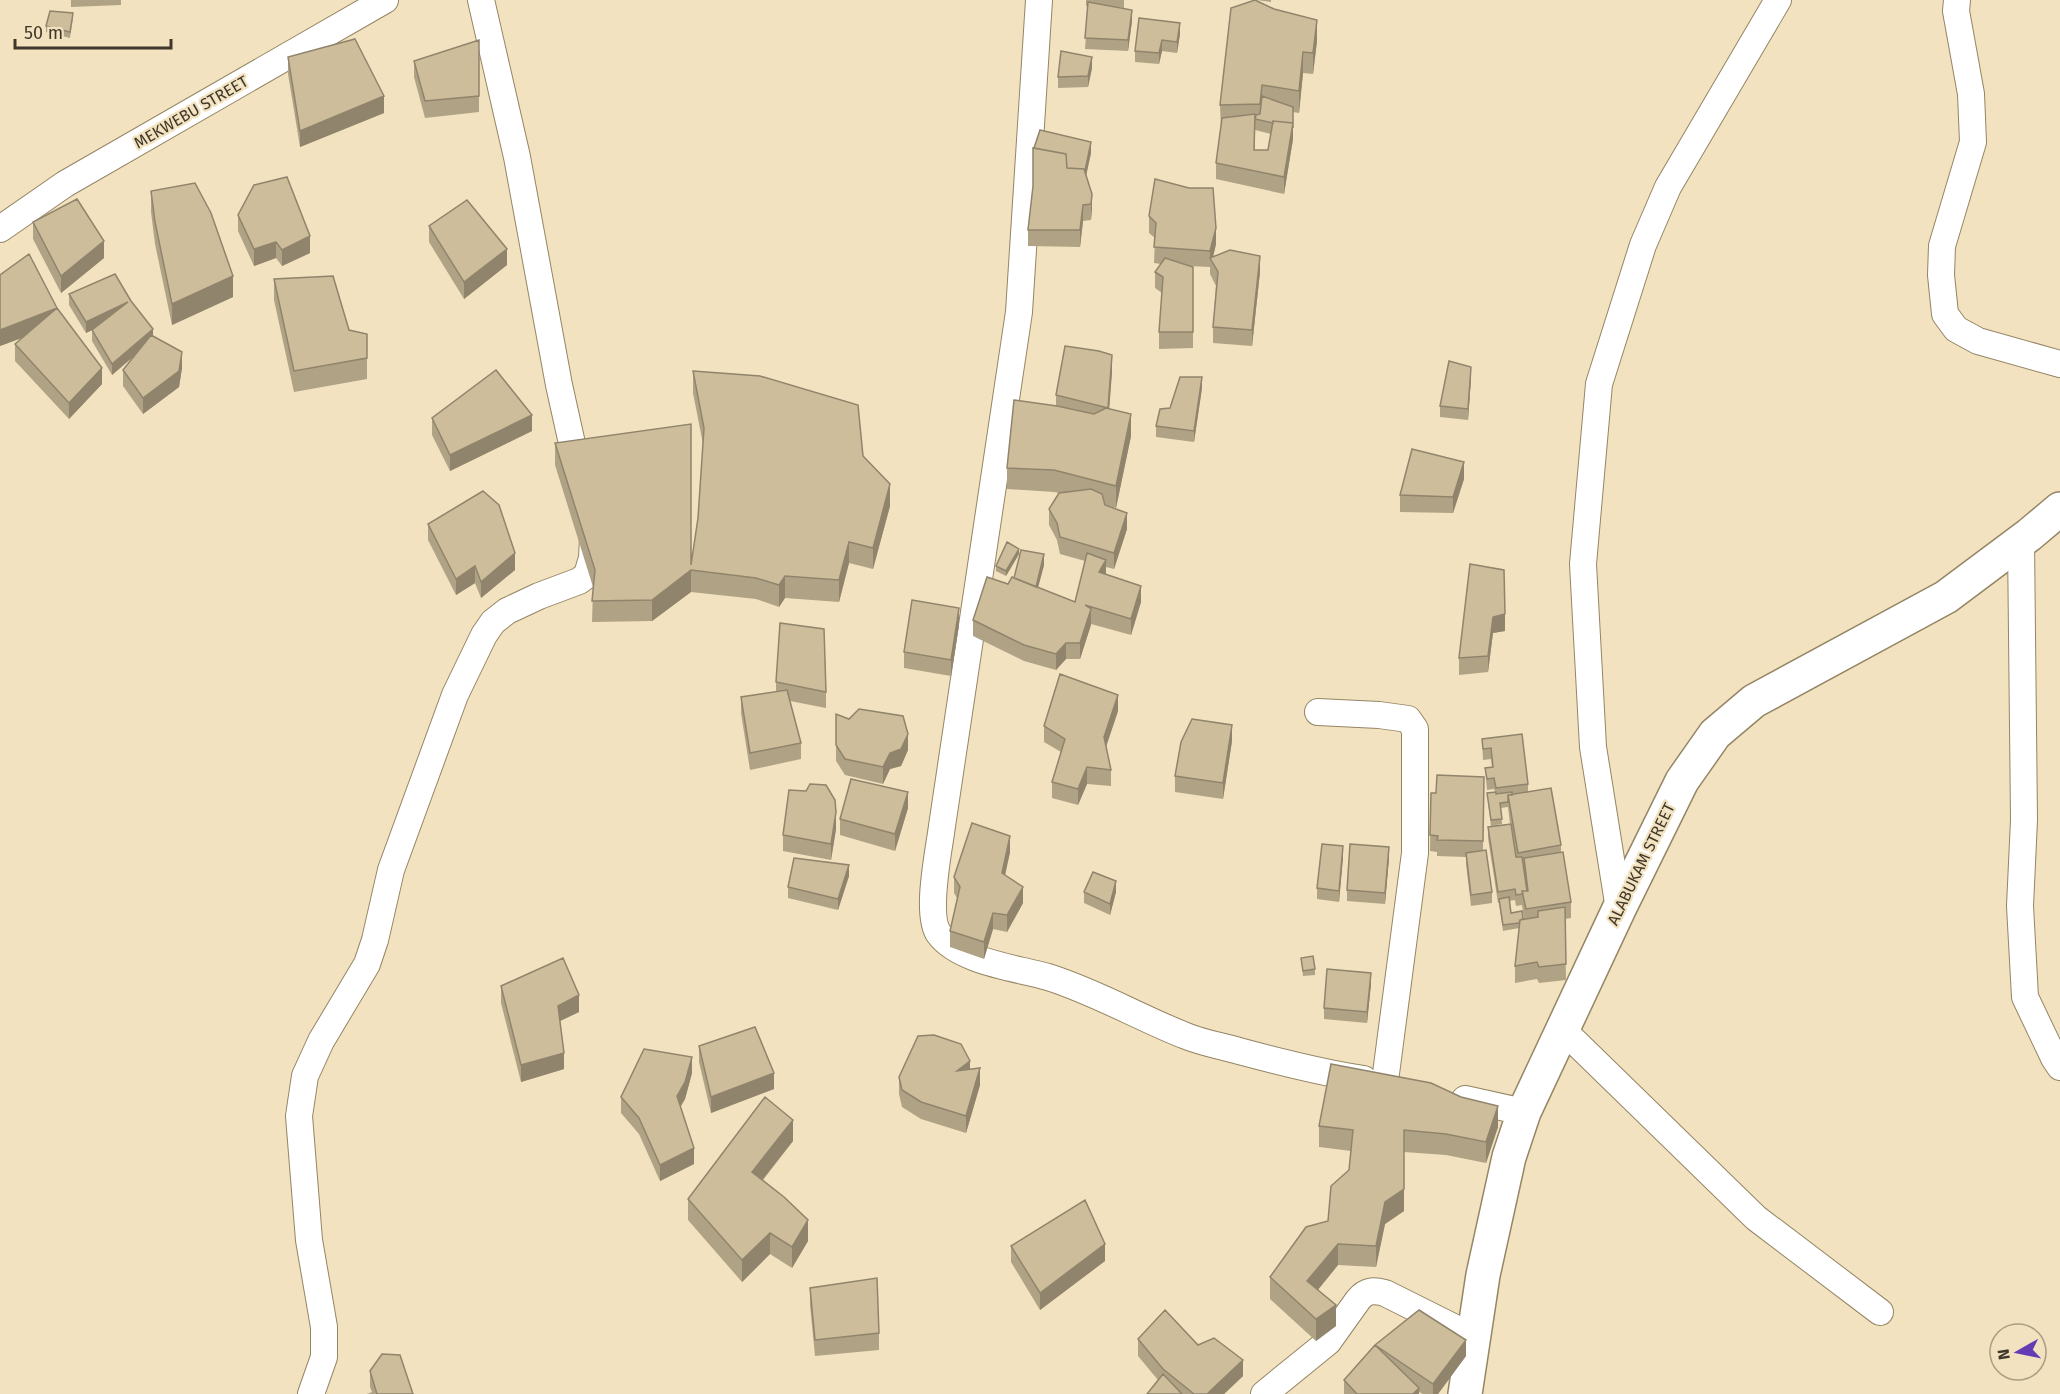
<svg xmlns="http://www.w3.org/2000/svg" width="2060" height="1394" viewBox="0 0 2060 1394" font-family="'Fira Sans',sans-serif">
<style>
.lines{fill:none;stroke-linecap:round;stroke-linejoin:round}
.street-casing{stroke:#948565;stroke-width:28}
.secondary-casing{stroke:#948565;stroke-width:36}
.street{stroke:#fff;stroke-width:26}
.secondary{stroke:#fff;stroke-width:33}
.wall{fill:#b0a385;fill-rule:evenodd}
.shaded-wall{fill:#90846c}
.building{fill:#cdbd9b;stroke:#90846c;stroke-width:1.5}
.labels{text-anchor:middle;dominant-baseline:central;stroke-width:4.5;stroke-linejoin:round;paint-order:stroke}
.street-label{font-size:16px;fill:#3e372a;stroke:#f2e2bf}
</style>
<rect width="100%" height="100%" fill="#f2e2bf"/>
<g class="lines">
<defs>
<path id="street" d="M481,0L517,157L559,385L579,475
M1039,0L1019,312L942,826C939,850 925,915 939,934C960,962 1017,968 1048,977C1096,992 1140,1018 1186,1036C1203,1043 1222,1046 1239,1051C1280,1062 1322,1073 1364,1079
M1957,0L1956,11L1971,94L1973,142L1942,246L1941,275L1945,314L1956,329L1978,341L2060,364
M0,229L65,184L385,0
M2021,541L2024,820L2020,906L2025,997L2054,1058L2060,1067
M1318,712L1379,715L1408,719L1415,729V853L1385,1081
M1619,909L1593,747L1583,564L1599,384L1643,245L1668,187L1778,0
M1563,1030L1756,1218L1880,1312
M1465,1099L1524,1112
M311,1394L324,1357V1327L309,1240L299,1116L305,1076L321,1041L367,964L375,940L391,870L455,695L484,635L493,622L507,611L539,596L579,581L587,575L592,558L593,537
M1264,1394L1328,1342L1358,1300C1366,1290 1373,1290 1385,1293L1473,1337"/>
<path id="secondary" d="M1465,1394L1483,1275L1509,1157L1524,1112L1619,909L1682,781L1715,734L1754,701L1946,597L2029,535L2060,509"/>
</defs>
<!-- street casing -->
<use href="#street" class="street-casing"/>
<!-- secondary casing -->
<use href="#secondary" class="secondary-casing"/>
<!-- street -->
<use href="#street" class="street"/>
<!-- secondary -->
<use href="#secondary" class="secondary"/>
</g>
<!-- wall -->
<path class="wall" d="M71,0H121V5L71,7Z
M1086,0H1124V8L1116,7L1132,21L1128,51L1085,49L1088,6H1086Z
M1257,0H1271V2Z
M73,18L70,38L46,32V26Z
M1139,18L1180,34L1177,53L1162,51L1159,64L1135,62V51Z
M479,40V112L425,118L414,77V61Z
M1317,41L1313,74L1303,73L1299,113L1293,112V139L1284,194L1216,179V163L1221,127L1220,105ZM1255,130L1271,134L1268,150H1255Z
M288,57L384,113L300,147L288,74Z
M1092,68L1088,87L1058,88V77Z
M1091,153L1086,176L1092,194L1091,220L1083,221L1080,247L1028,246V230Z
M151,191L233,297L172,325L155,244L151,212Z
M238,215L310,253L282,266L276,258L254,266L238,231Z
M1149,216L1216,244L1213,257L1260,272L1252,346L1213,343V327L1216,286L1210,274V267L1189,266L1193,267V348L1159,349V332L1162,293L1155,288V272L1161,264L1154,263L1155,238L1149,233Z
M33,222L104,258L61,293L33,239Z
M429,226L507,265L464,299L429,242Z
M274,279L349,330L367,358V379L294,392L274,300Z
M69,294L153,336L182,368L179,387L143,414L123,386V370L136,354L112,375L92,341V330L86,333L69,305Z
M57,308L102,384L69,419L15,361V344L24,337L0,346Z
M693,371L863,456L890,506L873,569L849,563L839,602L785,598L779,607L756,599L691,592L652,621L592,622L593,587L555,465V443L691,564L698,518L703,444L693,393Z
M1112,372L1109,409L1131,436L1116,508L1105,505L1127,529L1114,569L1106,567V575L1141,602L1131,635L1091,624L1080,659H1066L1056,670L1024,661L973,636V620L1014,578L1044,565L1038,588L1075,602L1085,561L1060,554L1057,540L1049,525V509L1059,493L1054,492L1007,489V468L1056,406V395Z
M1471,378L1468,420L1440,417V406Z
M1202,388L1194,442L1156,437V426Z
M432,418L532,431L450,471L432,435Z
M1464,479L1453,513L1400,512V495Z
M428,524L515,570L481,598L475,583L456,595L428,540Z
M1019,554L1006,576L996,571V566Z
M1470,564L1505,631L1493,633L1488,672L1459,675V658Z
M959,625L951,676L904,668V652Z
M776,682L826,692V708L790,701L801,743V759L750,770L741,713V697L776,692Z
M1118,711L1106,746L1111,770V786L1087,784L1078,805L1052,798V782L1061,752L1044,742V726Z
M836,714L908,750L901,766L890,769L883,784L845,775L836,761Z
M1482,739L1528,784V792L1561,845V852L1571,902V918L1565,919L1566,980L1539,983L1537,979L1515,983V966L1519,928L1503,931L1499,903H1498L1488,838V827L1510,824L1508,807L1501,808L1502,824L1491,826L1487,793L1495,792L1494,789L1487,790L1485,768L1492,767L1491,759L1483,760ZM1515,900L1516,906L1522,905L1524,919L1511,913L1509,901Z
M1232,741L1223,799L1175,792V776Z
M1484,777L1483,851L1492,892V903L1471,906L1466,864V857L1437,856V852L1430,851L1431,793H1436Z
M908,808L895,851L840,835V819Z
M836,829L831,860L783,851V835Z
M1010,852L1005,875L1023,903L1007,932L993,929L984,959L950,947V931L957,898L954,893V877Z
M1343,857L1339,902L1317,899V888Z
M1389,858L1385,904L1347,901V890Z
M849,876L838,910L788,898V887Z
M1084,892H1116L1110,915L1084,903Z
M1301,958L1315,969V975L1303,976Z
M1371,984L1367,1023L1324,1019V1008Z
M501,986L579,1012L560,1021L564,1069L521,1082L501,1003Z
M699,1046L774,1089L711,1113L699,1062Z
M970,1069L980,1085L966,1133L921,1119L902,1107L899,1094V1077Z
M692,1073L685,1099L680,1107L694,1164L660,1181L639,1134L621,1113V1097Z
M1319,1126L1498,1127L1486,1163L1446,1155L1404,1152V1211L1385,1224L1376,1267L1338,1265L1318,1290L1336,1326L1316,1341L1270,1299V1277L1328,1221L1349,1170L1351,1151L1319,1147Z
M793,1141L763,1180L808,1241L792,1268L770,1254L742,1282L688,1220V1199Z
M1011,1246L1105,1261L1040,1310L1011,1262Z
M810,1288L879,1333V1350L815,1356L810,1305Z
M1138,1339L1198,1345L1243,1376L1224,1394H1147L1158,1380L1138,1356Z
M1375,1345L1466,1356L1438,1394H1423L1419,1392V1394H1344V1380Z
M370,1371L413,1394H367L372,1392L370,1387Z"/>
<!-- shaded-wall -->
<path class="shaded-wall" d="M1132,10V21L1128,51V40Z
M1317,20V41L1313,74V53Z
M1180,23V34L1177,53V42Z
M1162,40V51L1159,64V53Z
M1303,52V73L1299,113V91Z
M1092,57V68L1088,87V76Z
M1262,85V107L1260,120V104Z
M384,96V113L300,147V131Z
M1293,123V139L1284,194V177Z
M1091,142V153L1084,185V174Z
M1092,194V210L1091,220V204Z
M1083,205V221L1080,247V230Z
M1216,228V244L1212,261L1210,259V251Z
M310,236V253L282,266V250Z
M104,241V258L61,293V276Z
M276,242V258L254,266V249Z
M507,249V265L464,299V282Z
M1260,256V272L1252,346V330Z
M233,276V297L172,325V304Z
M128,302V313L86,333V322Z
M57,308V325L0,346V330Z
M153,329V340L112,375V364Z
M182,352V368L179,387L143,414V398Z
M1112,355V372L1108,424V408Z
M1471,367V378L1468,420V409Z
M102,368V384L69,419V403Z
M1202,377V388L1194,442V431Z
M1131,414V436L1116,508V486Z
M532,415V431L450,471V455Z
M1464,462V479L1453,513V497Z
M890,484V506L873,569V548Z
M1127,513V529L1114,569V553Z
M849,542V563L839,602V580Z
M1019,549V554L1006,576V571Z
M515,553V570L481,598V582Z
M1044,554V565L1034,602V591Z
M1106,560V576L1099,572Z
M475,566V583L456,595V579Z
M691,570V592L652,621V600Z
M785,576V598L779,607V585Z
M1141,586V602L1131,635V619Z
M959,608V625L951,676V660Z
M1091,609V625L1080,659V643Z
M1505,614V631L1493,633L1488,672V656L1493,617Z
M1066,643V659L1056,670V654Z
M1118,695V711L1104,753V737Z
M1232,725V741L1223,799V783Z
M908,734V750L901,766L890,769L883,784V767L890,753Z
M1087,767V784L1078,805V789Z
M908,792V808L895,851V834Z
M836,812V829L831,860V844Z
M1010,836V852L1002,889V873Z
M1343,846V857L1339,902V891Z
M1389,847V858L1385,904V893Z
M849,865V876L838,910V899Z
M1116,881V892L1110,915V904Z
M1023,887V903L1007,932V915Z
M993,913V929L984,959V942Z
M1371,973V984L1367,1023V1012Z
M579,995V1012L558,1022V1006Z
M564,1053V1069L521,1082V1065Z
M692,1057V1073L685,1099L677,1113V1096Z
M970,1061V1077L957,1071Z
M980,1068V1085L966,1133V1116Z
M774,1073V1089L711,1113V1097Z
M1498,1106V1127L1486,1163V1142Z
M793,1120V1141L752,1193V1172Z
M1404,1130V1211L1385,1224L1376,1267V1246L1385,1202Z
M694,1148V1164L660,1181V1165Z
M808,1220V1241L792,1268V1247Z
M770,1233V1254L742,1282V1260Z
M1105,1244V1261L1040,1310V1293Z
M1338,1244V1265L1307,1303V1281Z
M1336,1305V1326L1316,1341V1319Z
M1466,1340V1356L1438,1394H1433V1384Z
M1243,1360V1376L1224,1394H1207Z
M1419,1388V1394H1413Z"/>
<!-- building -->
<path class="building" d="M1255,0L1274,9L1317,20L1313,53L1303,52L1299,91L1262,85L1260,104L1220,105L1231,8Z
M1088,2L1132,10L1128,40L1085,38Z
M50,11L73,13L70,32L46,26Z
M1139,18L1180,23L1177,42L1162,40L1159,53L1135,51Z
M355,39L384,96L300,131L288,57Z
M479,40V96L425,101L414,61Z
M1061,51L1092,57L1088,76L1058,77Z
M1262,96L1293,107V128V123L1273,121V123L1255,119L1256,115L1260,114Z
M1255,114L1254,150H1268L1273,121L1293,123L1284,177L1216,163L1222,118Z
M1040,130L1091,142L1085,171L1084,169L1067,168L1066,154L1034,148Z
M1033,148L1066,154L1067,168L1084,169L1092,194L1091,204L1083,205L1080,230H1028L1033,186Z
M287,177L310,236L282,250L276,242L254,249L238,215L254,185Z
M1155,179L1189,188H1213L1216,228L1210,251L1154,247L1156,223L1149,216Z
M195,183L211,213L233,276L172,304L155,222L151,191Z
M77,199L104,241L61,276L33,222Z
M467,200L507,249L464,282L429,226Z
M1230,250L1260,256L1252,330L1213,327L1218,272L1210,258Z
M29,254L57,308L0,330V275Z
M1165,258L1193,267V332H1159L1163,277L1155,272Z
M115,274L131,301L153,329L112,364L92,330L128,302L86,322L69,294Z
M333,276L349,330L367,334V358L294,371L274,279Z
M57,308L102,368L69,403L15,344Z
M151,335L182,352L179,371L143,398L123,370Z
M1065,346L1099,351L1112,355L1108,408L1056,395Z
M1449,361L1471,367L1468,409L1440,406Z
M496,370L532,415L450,455L432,418Z
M693,371L760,376L858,405L863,456L890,484L873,548L849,542L839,580L785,576L779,585L756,578L691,570L652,600L592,601L595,570L555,443L691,424V565L698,518L704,428Z
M1180,377H1202L1194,431L1156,426L1160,409L1170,408Z
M1014,400L1057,406L1094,414L1106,408L1131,414L1116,486L1054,470L1007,468Z
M1412,449L1464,462L1453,497L1400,495Z
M1091,489L1102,494L1105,505L1127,513L1114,553L1060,537L1057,523L1049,509L1059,493Z
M483,491L499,505L515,553L481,582L475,566L456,579L428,524Z
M1007,542L1019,549L1006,571L996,566Z
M1021,550L1044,554L1036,587L1014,578Z
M1087,553L1106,560L1099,572L1141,586L1131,619L1085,605L1091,609L1080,643H1066L1056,654L1024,645L973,620L987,577L1008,584L1012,577L1075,602Z
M1470,564L1504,570L1505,614L1493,617L1488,656L1459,658Z
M912,600L959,608L951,660L904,652Z
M780,623L824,629L826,692L776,682Z
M1060,674L1118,695L1104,737L1111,770L1087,767L1078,789L1052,782L1065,739L1044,726Z
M787,690L801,743L750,753L741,697Z
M859,709L903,716L908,734L901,749L890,753L883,767L845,759L836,745V714L849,719Z
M1192,719L1232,725L1223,783L1175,776L1181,742Z
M1522,734L1528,784L1496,788L1494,778L1487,779L1485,768L1493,767L1491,748L1483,749L1482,739Z
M1437,775L1484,777L1483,841L1437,840L1438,836L1430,835L1431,793H1436Z
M851,779L908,792L895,834L840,819Z
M810,784L826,785L835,800L836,812L831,844L783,835L789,790L806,791Z
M1551,788L1561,845L1518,853L1508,795Z
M1496,792V794L1512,792V795H1508V802L1500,803L1502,819L1491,820L1487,793Z
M972,823L1010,836L1002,873L1023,887L1007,915L993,913L984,942L950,931L960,887L954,877Z
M1511,824L1516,857H1522L1527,891H1522L1523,894L1516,895L1515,889L1498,892L1488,827Z
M1322,844L1343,846L1339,891L1317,888Z
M1350,844L1389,847L1385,893L1347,890Z
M1486,850L1492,892L1471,895L1466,853Z
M1563,852L1571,902L1526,909L1522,891H1528L1524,858Z
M794,858L849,865L838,899L788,887Z
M1093,872L1116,881L1110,904L1084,892Z
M1509,897L1511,913L1522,911L1523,919L1520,920L1519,923L1503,925L1499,899Z
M1565,907L1566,964L1539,967L1537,962L1515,966L1520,920L1538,917V911Z
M1313,956L1315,969L1303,971L1301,958Z
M563,958L579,995L558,1006L564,1053L521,1065L501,986Z
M1327,969L1371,973L1367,1012L1324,1008Z
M755,1027L774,1073L711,1097L699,1046Z
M934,1035L961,1044L970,1061L957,1071L980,1068L966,1116L921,1102L902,1090L899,1077L918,1036Z
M644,1049L692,1057L685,1082L677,1096L694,1148L660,1165L639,1118L621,1097Z
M1331,1064L1431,1083L1461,1097L1498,1106L1486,1142L1446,1134L1404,1130V1189L1385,1202L1376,1246L1338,1244L1307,1281L1336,1305L1316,1319L1270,1277L1306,1227L1328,1221L1331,1186L1349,1170L1353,1130L1319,1126Z
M765,1097L793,1120L752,1172L784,1197L808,1220L792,1247L770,1233L742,1260L688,1199Z
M1085,1200L1105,1244L1040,1293L1011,1246Z
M877,1278L879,1333L815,1340L810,1288Z
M1165,1310L1198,1345L1214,1338L1243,1360L1207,1394H1194L1163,1369L1138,1339Z
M1419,1310L1466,1340L1433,1384L1375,1345L1419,1388L1413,1394H1357L1344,1380L1375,1345Z
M382,1354L400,1355L413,1394H377L370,1371Z
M1163,1374L1182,1394H1147Z"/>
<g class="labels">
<!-- street labels -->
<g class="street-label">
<text transform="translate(191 112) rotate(-30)">MEKWEBU STREET</text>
<text transform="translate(1641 864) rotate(-64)">ALABUKAM STREET</text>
</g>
</g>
<!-- north arrow -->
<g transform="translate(2018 1352) rotate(261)"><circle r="28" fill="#f2e2bf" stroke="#aa9e83" stroke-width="1.5"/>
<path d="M0-4.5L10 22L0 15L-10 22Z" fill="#653cb4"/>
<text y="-9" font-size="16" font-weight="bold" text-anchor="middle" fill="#3e372a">N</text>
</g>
<!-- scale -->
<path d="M15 39v9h156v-9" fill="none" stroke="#3e372a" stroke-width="3"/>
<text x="24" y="39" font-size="18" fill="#3e372a" stroke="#f2e2bf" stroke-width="4.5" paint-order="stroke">50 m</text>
</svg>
